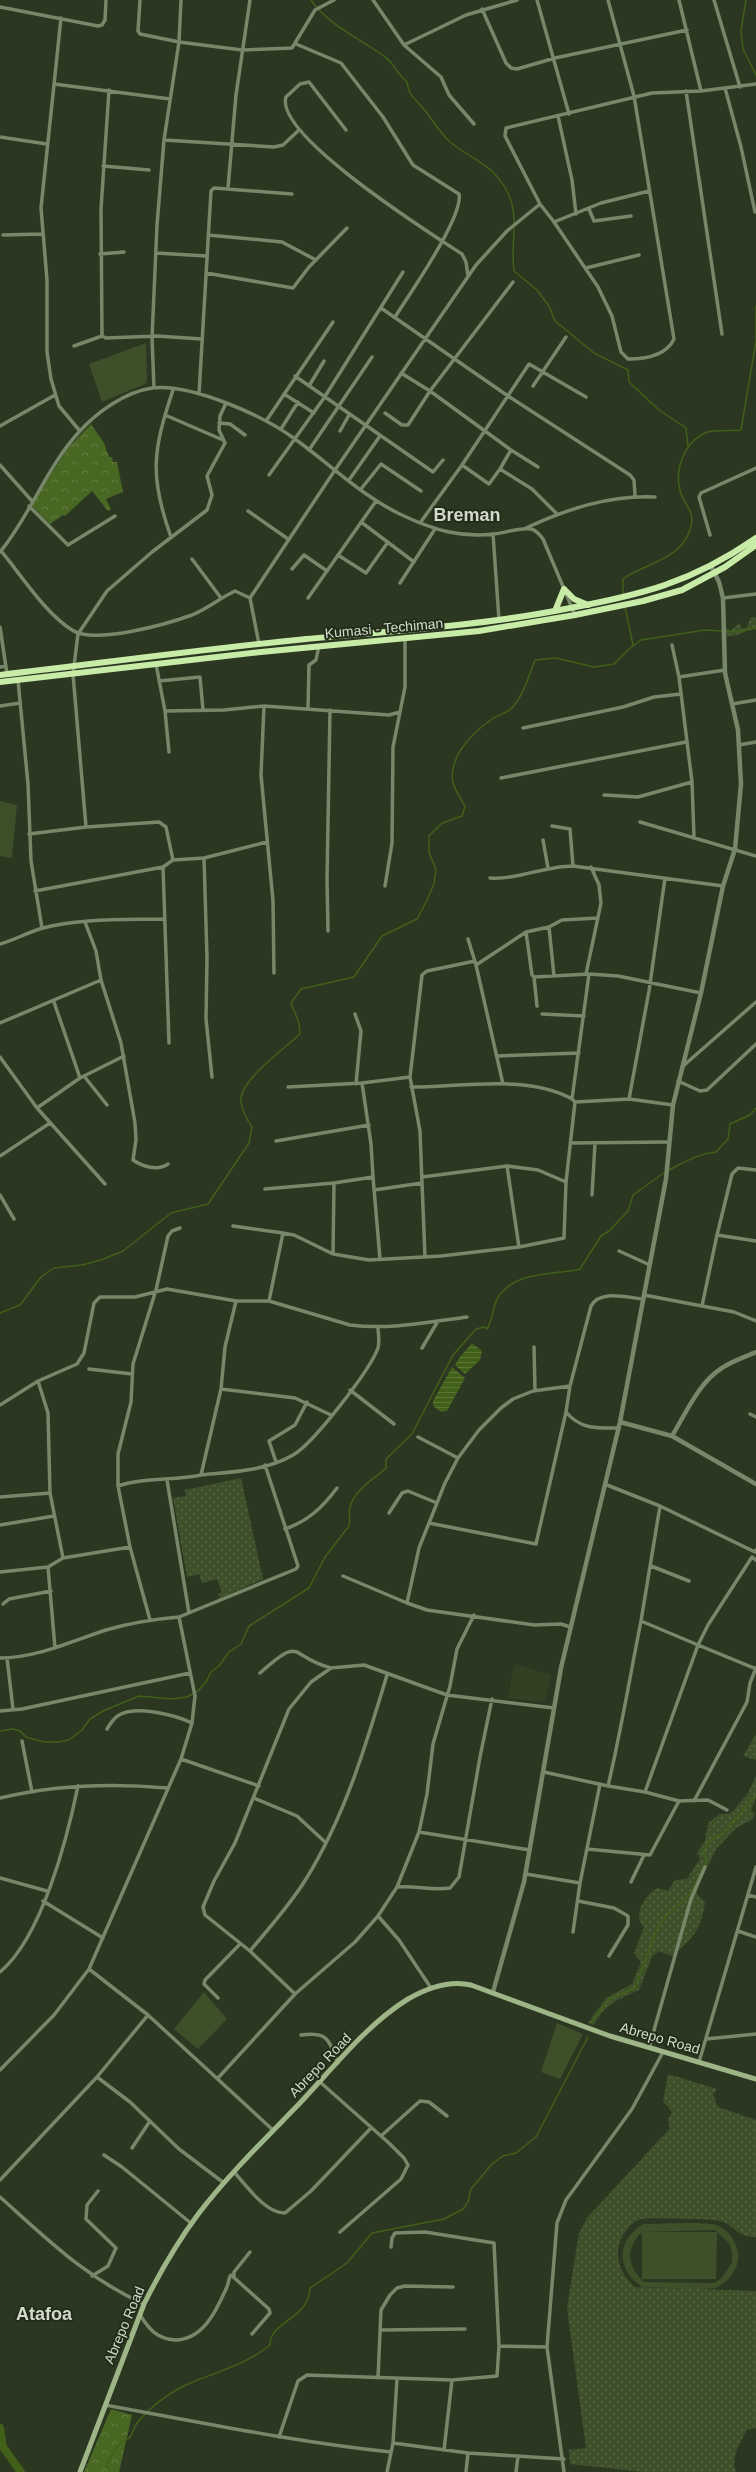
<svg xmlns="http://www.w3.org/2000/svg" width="756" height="2472" viewBox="0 0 756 2472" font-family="Helvetica,sans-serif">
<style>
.built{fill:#324024}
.grass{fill:url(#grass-dots)}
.forest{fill:url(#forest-crowns)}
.pitch{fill:#3d502a;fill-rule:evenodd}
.water{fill:url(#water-rules)}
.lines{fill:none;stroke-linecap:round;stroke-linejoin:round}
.stream{stroke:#416019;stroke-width:1.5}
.river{stroke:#416019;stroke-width:8}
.minor{stroke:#778769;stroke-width:3.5}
.tertiary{stroke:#778769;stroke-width:4.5}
.secondary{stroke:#9eb687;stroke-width:5}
.trunk{stroke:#c8eca8;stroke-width:6}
.labels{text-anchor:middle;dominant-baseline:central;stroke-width:4;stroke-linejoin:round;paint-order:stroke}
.street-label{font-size:14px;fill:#d3dacd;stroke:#222d18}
.district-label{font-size:18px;font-weight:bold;fill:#d3dacd;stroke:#222d18}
</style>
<defs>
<pattern id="grass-dots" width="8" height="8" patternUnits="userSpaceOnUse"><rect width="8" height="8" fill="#3d502a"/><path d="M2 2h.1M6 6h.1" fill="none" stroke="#586948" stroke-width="1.8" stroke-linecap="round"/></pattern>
<pattern id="forest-crowns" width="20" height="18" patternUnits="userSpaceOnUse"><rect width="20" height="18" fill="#486722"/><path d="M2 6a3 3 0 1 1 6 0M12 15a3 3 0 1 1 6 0" fill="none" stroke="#627c41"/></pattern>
<pattern id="water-rules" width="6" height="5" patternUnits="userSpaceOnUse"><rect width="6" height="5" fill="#416019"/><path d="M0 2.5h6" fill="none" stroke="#5c7639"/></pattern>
</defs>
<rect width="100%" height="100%" fill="#2c3721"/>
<!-- built -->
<path class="built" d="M514,1664L551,1675L545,1702L508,1698Z"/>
<!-- grass -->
<path class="grass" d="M751,617L756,618V630C746,628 739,638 726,636L725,629L731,630L740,623L742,629L747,627Z
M241,1478L263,1579L220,1598L218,1594L222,1592L217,1579L202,1583L199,1574L187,1577L173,1498L186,1496L185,1490Z
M756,1734V1760L743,1756Z
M756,1776V1798L751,1810L755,1813L753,1819L736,1828L717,1848L697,1887V1894L705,1902C701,1931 693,1937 672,1956L658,1951L652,1957L639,1990C619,1999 605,2004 594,2025L588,2023L606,1998L632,1984L641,1962L634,1953L644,1927C631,1916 646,1893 658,1888L668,1891L675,1880L687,1879L700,1859L697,1853L705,1841L708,1823L720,1814H728L733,1811L748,1793Z
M668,2074L717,2089L713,2095L718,2107L756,2120V2237C737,2237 735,2226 721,2221C716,2219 645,2217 641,2219C628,2223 618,2240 618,2253C618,2267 624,2277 635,2287L756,2291V2428L747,2430C740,2443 730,2458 736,2472H643L570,2464L569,2450L586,2448L567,2308L579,2233L587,2218L670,2128L668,2120L672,2112L663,2101Z"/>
<!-- forest -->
<path class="forest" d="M91,424L104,443L109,457H112L113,462H117L123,492L106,499L111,509L108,511L92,491L65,516L63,515L50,524L31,505L68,448Z
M111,2409L132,2415L119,2472H84Z"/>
<!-- pitch -->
<path class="pitch" d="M146,343L147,383L102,402L89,364Z
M0,801L17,805L12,858L0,856Z
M204,1992L227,2019L198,2049L174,2029Z
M557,2023L583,2034L560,2079L541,2072Z
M643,2224C658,2224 704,2221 716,2225C727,2229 734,2238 737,2249C742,2265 730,2282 715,2288C704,2291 657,2287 642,2287C616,2269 616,2241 643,2224ZM715,2230L729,2243L732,2252V2262L722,2278L714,2283L644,2282C627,2267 625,2248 642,2232V2279H716L717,2232H642Z"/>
<!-- water -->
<path class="water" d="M472,1343L482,1351L480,1360L465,1374L455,1365L459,1358Z
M452,1367L465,1378L447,1411L441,1412L433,1406V1401Z"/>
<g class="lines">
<!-- stream -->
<path class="stream" d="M311,0C329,26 361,39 385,57C393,62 398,75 407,82C410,98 413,96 422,107C432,118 438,131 449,141C471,160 493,163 508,193C520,219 510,244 514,271L537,290L549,306L555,321L594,353L628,370L629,382L659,410L686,428L688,447
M746,0L741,30L743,49L756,75
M623,595V579C645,563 680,560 690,530C696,512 686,507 681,494C673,471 684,442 707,432C714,430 732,431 741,430L756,341V306
M625,607L633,645
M669,1170C685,1162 697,1154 716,1152L728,1139L730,1124L750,1115L756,1108
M0,1313L20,1305L41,1277L54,1268L82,1265L101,1260L123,1251L171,1213L208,1204L249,1143L252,1127C247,1120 240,1107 241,1098C243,1078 285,1048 300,1034L299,1023L291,1003L301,989L354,977L382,936L417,919L425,904L434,884L436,870L429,852V836L442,823L462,816L465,807C462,799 455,791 453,783C448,757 472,733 492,719C498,715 506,713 511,709C523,697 529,675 535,660L556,658L594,667L614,664L629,649L641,640L705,630L740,632L753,627L756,628
M0,1731L13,1729L20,1731L26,1737L44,1742H58L69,1740L82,1730L90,1719L103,1711L139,1696L172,1699L187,1697L198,1691L206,1682L211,1672L219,1666L229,1652L241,1644L249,1626L309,1588L325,1557L349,1526C351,1519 348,1514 350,1507C355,1489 373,1480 386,1468V1459L412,1434L453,1355L476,1329L484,1327L487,1329C494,1318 492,1302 502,1292C521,1271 556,1275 580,1269L601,1236L609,1231L628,1211L633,1195L665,1172
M591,2023L609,1999L635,1988L658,1926L667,1915L690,1894L707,1860L703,1853L708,1842L724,1832L756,1795
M109,2472L107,2464C111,2457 115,2449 120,2443C123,2440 128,2440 130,2437C133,2433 134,2427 137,2423C151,2406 172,2390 193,2382C219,2371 247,2364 270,2345C269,2322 310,2318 310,2288L347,2263L372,2233L444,2219L463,2209L468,2202L471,2189L492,2164L503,2156L516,2153L536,2137L588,2037"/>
<!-- river -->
<path class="river" d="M0,2428L3,2447L21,2472"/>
<!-- minor -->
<path class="minor" d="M140,0L138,31L140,34L179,42L242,50L292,48L315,10L334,0
M373,0L404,45L441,77L449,95L474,124
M537,0L569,114
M679,0L701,91
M714,0L740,87
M0,7L98,26L102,25L105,20L106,0
M482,9L506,63L511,68L517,69L555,58L687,30
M61,18L41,208L47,280V352L51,379L59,406L80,431
M296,44L341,63L383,117L413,165L459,194C464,216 409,295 395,317
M404,45L466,15L517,0
M54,84L170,99
M725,88L741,147L755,212
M686,91L722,334
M558,116L572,180L576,214
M346,130L309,82L300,84L286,97C274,135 430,233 462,254L466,262L468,276
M0,137L47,144
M164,140L274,147L283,145L299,130
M103,166L149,170
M228,188L236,95L250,0
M540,204L505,136L506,128L652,93L701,91L756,84
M589,209L594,221L631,216
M554,222L598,287L612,316L621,352L628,359C645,359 666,356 674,339L634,96L608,0
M3,235L43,234
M208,235L282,242L316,260
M156,253L206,256
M100,254L124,252
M586,268L639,255
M206,273L293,288L309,267L347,228
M381,308L508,396L630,475L634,480L635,496
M102,336L101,209L109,90
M74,346L102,336L106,338L157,336L202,339
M401,373L430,391L513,282
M295,376L433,472L443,460
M309,386L324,361
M533,386L566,337
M154,388L152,338L157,225L164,140L179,42L181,0
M199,394L211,191L214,188L292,194
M284,394L314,413
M385,413L402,425H408L430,391L511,450L500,469
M165,415L223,440
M266,421L333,322
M219,423L230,424L245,435
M0,426L55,395
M281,429L298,402
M340,431L349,415
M309,450L372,357
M511,450L538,467
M0,465L32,501
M462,465L489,484L500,469L532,489L557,514
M269,475L324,398L403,272
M349,480L380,436
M361,489L381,464L421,491
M29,506L68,545L115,516
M248,511L288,539
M361,522L414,562
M420,523L462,465L529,364L586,397
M526,528C567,509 609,495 655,497
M493,534L499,620
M710,535L699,497L701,493L756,468
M171,537C149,476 153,450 173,390
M1,551C22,576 45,613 72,630C94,645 167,624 192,615C207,609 220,598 235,591L250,598
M0,552C30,516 46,468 79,432C97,412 125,392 152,388C191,383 264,416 295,439C331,465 364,498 404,516C434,530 461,538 494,534C506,533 519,527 531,529C536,530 540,535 543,539L575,615
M338,555L366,573L388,542
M192,559L221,598
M292,569L304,555L327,571
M400,583L435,529
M308,598L376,501
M723,598L756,594
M0,627L7,674
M259,644L250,598L335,470L476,265L507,231L540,204L554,222L601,203L649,191
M672,645L679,677L692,782L694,837
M156,664L165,711L224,710L264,706L389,715L400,712
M0,667L6,666
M679,677L725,670
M18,680L28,784L31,861L42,928
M159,681L200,677L203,710
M732,704L756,700
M0,706L20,703
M264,706L261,775L273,901L274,973
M308,708L309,665L316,660L319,646
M165,711L169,752
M523,728L623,707L654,697L681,694
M739,745L756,742
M501,778L686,742
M604,795L638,797L692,782
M640,822L756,856
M552,826L570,829L573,866
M86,827L73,674L78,634L107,591L152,552L207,510L212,495L207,476L225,443L219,430L220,416L226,403
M29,834L86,827L159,822L166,827L173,860
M543,840L548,868
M204,858L207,958L206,1019L212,1077
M490,878C517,880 545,866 573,866L723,886
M385,886L392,843L393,747L405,687V638
M35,891L163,867
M85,922L96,951L101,980L121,1043L135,1123L136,1140L133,1160C143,1167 158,1171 168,1164
M549,927L554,976
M328,931L327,880L330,710
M526,932L549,927L562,920L598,918
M468,939L476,965L503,1084
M0,944C15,940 28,932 43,928C82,918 125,920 165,919
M476,965L526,932L532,975L534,977L589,974L618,976L701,993
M586,974L601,903L599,885L591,867
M534,977L537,1006
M54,1002L80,1078
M355,1014L361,1031L356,1084
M542,1014L584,1016
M0,1023L101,980
M169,1043L163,867L173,860L204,858L267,842
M497,1056L579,1053
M0,1057L37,1108L105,1184
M682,1067L756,1002
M84,1076L107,1105
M410,1077L422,975L427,971L475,961
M678,1081L700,1091L707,1090L756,1044
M288,1087L362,1083
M411,1087C460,1087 528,1074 572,1099L575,1102L566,1182
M572,1099L589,974
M629,1099L649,991L665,878
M575,1102L629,1099L673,1105
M37,1108L80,1078L124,1056
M276,1141L369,1125
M571,1143L668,1142
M0,1156L50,1123
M507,1166L538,1170L566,1182L564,1238L519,1247
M756,1170L738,1168L732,1174L717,1235L756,1241
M373,1177L371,1144L362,1083L410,1077L420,1131L422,1183
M265,1189L334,1183L373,1177L380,1259
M374,1190L422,1183L425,1257
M0,1195L14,1219
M592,1195L595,1143
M233,1226L283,1233
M717,1235L702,1306L734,1312L756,1321
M619,1251L650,1265
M333,1254L334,1183
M644,1295L702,1306
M269,1301L283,1233L294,1235L333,1254L369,1260L441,1256L519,1247L507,1166L422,1177
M534,1347L535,1390
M422,1348L438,1321
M89,1369L132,1374
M38,1381L48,1413L50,1493L63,1558
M570,1386L591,1306C600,1289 628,1298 644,1299
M221,1389L295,1398L331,1415
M350,1390L394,1424
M0,1405L38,1381L77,1364L84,1353L94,1303L100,1297H135L167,1289L236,1301
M750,1414L756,1417
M418,1437L458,1458
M276,1462L269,1441L295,1425L307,1402
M201,1475C231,1472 266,1471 293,1455C313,1444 370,1370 378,1348C380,1341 378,1334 378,1327
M167,1480L189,1613
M607,1485L660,1506L755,1552L756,1550
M118,1486V1454L131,1402L133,1364L156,1290L168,1236L172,1231L180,1228
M0,1497L50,1493
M660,1506L641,1621L698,1645L708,1625L752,1557L756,1560
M389,1513L402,1493L408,1491L437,1503
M429,1523L536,1544L566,1412
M0,1525L54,1516
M285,1529C308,1521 322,1508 337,1488
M651,1566L689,1581
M48,1567L55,1648
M0,1572L48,1567L63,1558L130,1547
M343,1576L407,1603
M3,1604L9,1599L51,1591
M179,1617L296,1569L298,1566L265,1465
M150,1620L130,1547L118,1486C144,1477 174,1481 201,1475L221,1389L225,1347L236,1301H269L350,1325C389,1330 429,1322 467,1317
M641,1621C630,1676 621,1731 608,1786L645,1792L698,1645L756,1669
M570,1627L561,1624L534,1625L427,1610L407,1603L419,1548L445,1483L458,1458L479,1430L501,1408L513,1399L533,1391L570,1386L566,1412C581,1430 598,1428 618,1428
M0,1658C37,1658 72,1641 106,1630C130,1623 155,1619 179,1617L195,1696L192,1723L181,1759L89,1969L54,2015L0,2070
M7,1658L13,1709
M260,1673C304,1634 288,1657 331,1668
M0,1711L22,1709L190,1673
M107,1729C110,1724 114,1718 119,1715C137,1705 175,1715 192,1723
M22,1741L32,1792
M181,1759L259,1786
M544,1772L608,1786
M645,1792L679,1801L708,1800L727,1810
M0,1798C55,1785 111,1783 167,1788
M254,1798L297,1816L325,1842
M694,1801L747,1702L750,1683L756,1668
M419,1832L530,1850
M587,1849L650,1855L679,1801
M526,1874L580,1883L600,1784
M0,1878L47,1891
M631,1882L644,1855
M397,1887C415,1885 431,1891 450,1888L459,1877L480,1757L492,1699
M748,1895L756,1897
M43,1901L103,1938
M578,1901L614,1908L628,1916V1925L609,1956
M378,1916L399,1940L431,1988
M738,1931L756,1937
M573,1932L580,1883
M250,1951C269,1928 290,1905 306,1879C345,1816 366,1745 387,1675
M89,1969L148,2015L273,2130
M0,1972C42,1937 67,1839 78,1786
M295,1994L250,1951L205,1915L203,1907L214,1881L235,1843L289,1709L311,1682L331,1668L364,1665L447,1695L554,1708
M218,1998L204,1984L205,1980L240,1944
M301,2035C328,2031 329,2040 338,2063
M706,2039L756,2034
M649,2048L691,1899L705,1867
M699,2062L756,1867
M97,2077L130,2102L179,2149L224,2183
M218,2078L295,1994L355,1942L378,1916L397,1887L419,1832L427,1794L433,1744L450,1686L457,1649L474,1615
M320,2082L390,2144L404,2158L408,2165L401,2179L340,2232
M381,2136L420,2101L429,2102L447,2116
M132,2148L150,2121
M104,2155L122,2167L192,2224
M234,2172C247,2186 265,2213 285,2213L311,2191L371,2128
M0,2180L97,2077L148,2015
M0,2197C47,2239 86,2278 144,2304
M92,2276L108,2266L116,2248L86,2219L87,2205L98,2191
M234,2277V2272L250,2252
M140,2315C149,2329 157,2339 175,2340C203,2340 216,2311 226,2289C229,2284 228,2278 231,2275L269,2309L270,2313L252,2334
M380,2330L465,2329
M499,2346L547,2347
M378,2378L381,2310L390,2295L397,2288L405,2286L453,2287
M105,2405C200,2422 295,2442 391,2452
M279,2437L298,2381L307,2375L452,2380L497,2376L499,2346L494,2243L425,2232L395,2233L392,2238L391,2247
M393,2443L468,2453L564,2459
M444,2450L452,2380
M387,2472L393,2443L397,2379
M466,2472L468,2453
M516,2472L518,2456
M564,2472L547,2347L557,2223L566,2200L632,2109L663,2052"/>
<!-- tertiary -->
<path class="tertiary" d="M620,1422L672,1436L756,1484
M672,1436C686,1413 699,1382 722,1368C732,1361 745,1357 756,1352
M493,1992L524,1882L561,1668L620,1422L666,1179L673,1105L701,993L723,886L735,849L741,784L738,730L725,673L723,598L719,582L711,566"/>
<!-- secondary -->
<path class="secondary" d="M80,2472L144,2304C160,2272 178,2241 199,2213C229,2174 265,2139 299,2104C333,2068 366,2025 408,1999C427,1988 450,1980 471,1985L610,2036L756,2079"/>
<!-- trunk -->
<path class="trunk" d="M564,589L574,599L588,605
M555,611L564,589
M0,675C102,663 204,649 306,639C392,631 479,626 565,609C641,595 691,583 756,538
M0,682L261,652L479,631L575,615L643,601L682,590L725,567L756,545"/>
</g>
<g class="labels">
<!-- street labels -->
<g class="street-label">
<text transform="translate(384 628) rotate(-5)">Kumasi - Techiman</text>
<text transform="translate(660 2038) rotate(16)">Abrepo Road</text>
<text transform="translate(320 2065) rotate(-46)">Abrepo Road</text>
<text transform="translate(124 2325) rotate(-67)">Abrepo Road</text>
</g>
<!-- district labels -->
<g class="district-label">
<text x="467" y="515">Breman</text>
<text x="44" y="2314">Atafoa</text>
</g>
</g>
</svg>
